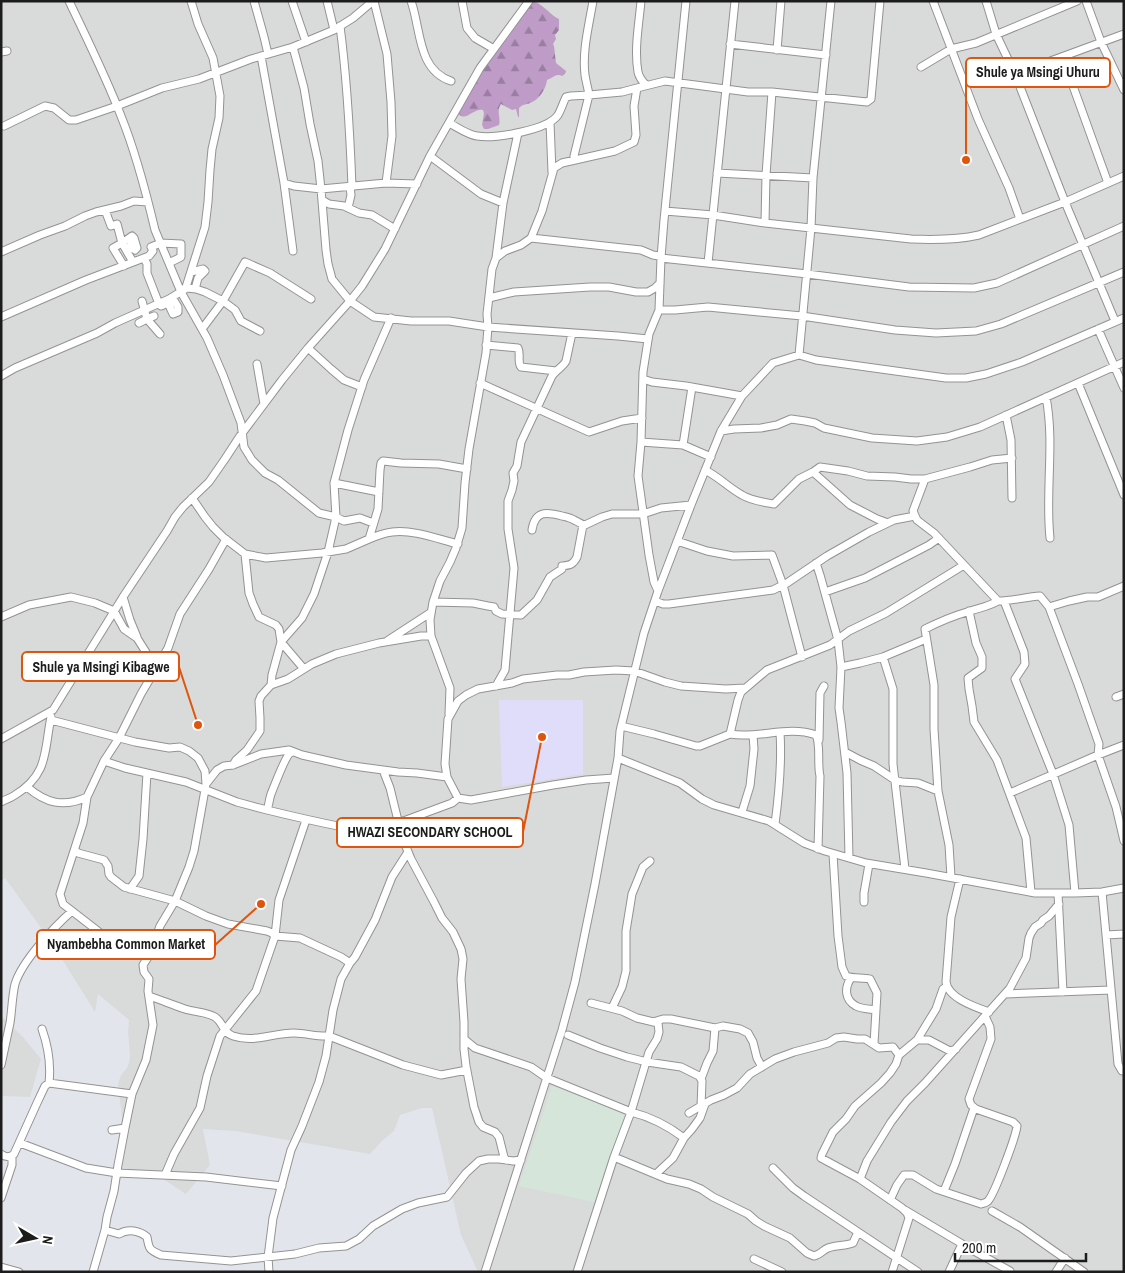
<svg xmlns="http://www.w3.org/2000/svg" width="1125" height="1273" viewBox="0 0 1125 1273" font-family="'Archivo Narrow',sans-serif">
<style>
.residential{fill:#d9dada}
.industrial{fill:#d6e5da}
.education{fill:#e0ddfb}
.forest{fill:url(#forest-firs)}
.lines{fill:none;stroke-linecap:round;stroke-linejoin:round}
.minor-casing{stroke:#939393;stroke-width:9}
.minor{stroke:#fff;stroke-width:7}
.leader{fill:none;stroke:#de560d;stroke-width:2}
.callout-dot{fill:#de560d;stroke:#fff;stroke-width:2}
.callout{fill:#fff;stroke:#de560d;stroke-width:2}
.callout-label{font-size:14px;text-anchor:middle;font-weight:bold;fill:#1c1c1c}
</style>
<defs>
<pattern id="forest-firs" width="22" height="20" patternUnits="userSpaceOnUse" patternTransform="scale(1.25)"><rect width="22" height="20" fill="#bf9cc7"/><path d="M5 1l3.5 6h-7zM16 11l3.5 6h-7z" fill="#9a7ea1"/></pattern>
</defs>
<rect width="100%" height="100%" fill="#e3e5ec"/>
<!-- residential -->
<path class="residential" d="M1,1H1124V1272H478L461,1235L432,1108H422L400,1115L394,1131L383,1140L370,1154L235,1131L203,1129L210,1165L186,1194L154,1173H145L117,1166L124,1135L118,1084L121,1075L127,1068L129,1063L130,1056L128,1032L129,1020L98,994L95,1012L52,943L5,878L1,881Z
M1,1016L23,1037L41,1059L30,1097L1,1096Z"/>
<!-- industrial -->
<path class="industrial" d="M552,1086L628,1114L599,1203L519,1186Z"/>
<!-- education -->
<path class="education" d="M499,700H583V774L502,787Z"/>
<!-- forest -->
<path class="forest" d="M529,1C542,1 548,14 559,19V30L555,35L556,39L553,44L554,46L556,63L566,71L565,74L562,76C556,73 553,78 547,80C546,89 539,100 530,103C525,105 523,104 519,108V117H518L516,109L512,110L501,104C496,111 501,118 499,125L488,129H484L482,125L484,113L483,110C472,108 465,125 456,111L480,68Z"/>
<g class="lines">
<defs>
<path id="minor" d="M69,1C87,39 106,77 121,116C136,153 146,192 155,230L181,292L207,338L223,375L241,423L244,447L252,460L265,473L278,480L319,513L336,517L344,521L360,518L373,523
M254,1L264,37L268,54
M292,1L306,42
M327,1L334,30
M374,1L387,54L391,102L392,136L386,183
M411,1C421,28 417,70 451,81
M462,1L467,28L475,38L494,49
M593,1C589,25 582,51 585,75C586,82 588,88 589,95L622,92L637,88
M641,1C639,24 634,49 638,72C639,77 642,81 646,85
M933,1L978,119L1009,188L1020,219
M986,1L996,34L1015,74L1065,202L1115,321
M1086,1L1101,42L1124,90
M340,26C347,79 350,133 352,187
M730,44L826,55
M293,47L304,88L310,124L318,161L321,189L326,250L328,264L332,279L350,301L374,317L411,321H449L488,327L618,336L648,339
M777,50L781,1
M1,52L7,51
M261,56L284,183L293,251
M1065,56L1073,86L1108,183
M921,67L951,49L976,43L1077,1
M1015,74L1124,34
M550,122L552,172
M449,123C457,127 468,135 477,136C495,139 548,130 558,115C561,110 563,103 566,97L571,96L589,95L574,156V160
M4,126L45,106L54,108L69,120H76L117,106L162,88L199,79L251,59L293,47L334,30L353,18L373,1
M430,156L481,194L503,203
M717,173L813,178
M284,183L294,186L321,189L386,183L417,184
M322,200L329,204L344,206L359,213L372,215L395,229
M348,208L351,195L350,187
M105,210L111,226L117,224L122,243L113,248L124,266
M665,211L713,215L765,223L911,239C933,240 957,240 979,235L1065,202L1124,176
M765,223L766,175L772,92
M531,238L641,250L653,255L659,256L661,254
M1,252L40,235L65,226L85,216L96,212L121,206L134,201L148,202
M144,258L147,264V273L159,304L161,306L168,303L173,314L178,312V307L172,297
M496,258L503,203L518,133
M661,258L807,274L909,287L974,288L997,283L1124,226
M133,262L122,243L132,236L134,238L137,248L135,250L130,246L134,242
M708,263L735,1
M191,272L203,269L205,271L198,278L195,289
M181,292L186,287L205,227L208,202L210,170L212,149L219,118L220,96L213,58L198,24L191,1
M489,298L514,292L590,287H609L636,292H648L655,288L660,283
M142,301L147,319L154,316
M659,310H675L708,307L802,316L895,330L936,333L976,331L1001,324L1124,272
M1,317L86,280L149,256L153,251L151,247L161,243L181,244V257L169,263
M139,323L147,319L160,334
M202,329L223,301L245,262L270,273L311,299
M1098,329L1124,388
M486,345L518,348C521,354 517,362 521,367L556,371
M308,348L331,369L344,380L362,387
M799,355L811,228L813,178L831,1
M257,364L264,404
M1,376L15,368L97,333L115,323L169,299L187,288L196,289L205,292L223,301L235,310L241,321L260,331
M643,379L652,382L686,386L742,396
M480,383L589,432L622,421L642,418
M1078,383L1124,495
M692,387L683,445L711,457
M1046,397C1055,444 1045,491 1050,538
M1006,415L1011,440L1012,498
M721,431L734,429L761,428L777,425L791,419L805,421L815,423L824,428L872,438L917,441L947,437L980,427L1124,362
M641,442L683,445
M705,470C719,477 729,488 742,495C752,501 763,502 774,504L799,479L813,472L850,505L877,519L888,523
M813,472L820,467L848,471L867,476L895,477L911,479H925L970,467L992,460L1012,458
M925,479L913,511L917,520L934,533L998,601C1012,601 1026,597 1040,596L1049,607L1069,601L1087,597H1098L1124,586
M334,483L379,492
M192,498L205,517L213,527L223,537L245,554L266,558L322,553L346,549L369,539L378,509L380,470L381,463L383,461L401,463L439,464L467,469
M532,530C535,510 547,512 562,516C566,517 571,518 574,520C579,522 580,524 585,525L602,517L612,514H643L661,508L691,505
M369,539C376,536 384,533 392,532C412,529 438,539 458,544
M677,541L707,551L733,556L772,555L783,585L802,657
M245,554L249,593L253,604L259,617L276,625L279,629L281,642L304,669
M816,563L820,575L838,640L841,667
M658,591L654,582L649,555L638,476L641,442L643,372L649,334L659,310L661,258L664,220L686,1
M825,592L865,578L929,545L939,538
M123,597L130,620L137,637
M655,601L663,604H669L773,590L787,583L827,556L869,532L894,520L915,516
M1004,601L1024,652L1025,664L1015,679L1053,774L1069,825L1075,893
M433,602L440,581L450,562L456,548L462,528L465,483L469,449L486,353L488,327L487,314L492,269L496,258L505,251L521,245L531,238L542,211L554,168L562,163L615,151L634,142L636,135L634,106L637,88L665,81L748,92H772L867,102L871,99L880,1
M1049,607L1078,684L1099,744L1098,755L1116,807L1124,841
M969,611L976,643L982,657V668L968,678L969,689L972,706L974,722L997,760L1026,838L1031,892
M1,617L29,605L71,597L95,603L114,611L124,629L137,638L149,657L157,665
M431,636L450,688L449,714
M387,641L430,613
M883,657L893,689V764L905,869
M271,685L272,675L281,642L302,618L314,594L328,552L336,517L334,483L348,430L364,380L391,318
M496,686L505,670L514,568L508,529V501L512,490L514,481L513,473L517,466L521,442L552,376C556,370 563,367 566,361L572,333
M1116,697L1124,694
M51,720L135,742L169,748L180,747L189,751L198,758L205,771L206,784L194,851L189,867L175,901L160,926L157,934V940L154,948L143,965L144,972L149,979L148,991L153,1025L146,1060L132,1094L125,1128
M621,726L654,734L696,746H700L730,734L738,700L741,692L767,670L830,645L849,631L886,613L964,565
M730,734C759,739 788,725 816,735C821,745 817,764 820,776L818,849
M1,739L53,710L123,597L167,531L175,517L183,507L209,482L225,459L240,436L282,380L308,348L350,301L362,286L385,249L430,156L480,68L529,1
M819,740L820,693L824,686
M845,752L860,760L874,766L895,780L902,782L918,783L938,791
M618,758L680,783L702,799L714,805L769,821L804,843L825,851L866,863L926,873L1035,893H1075L1102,892L1124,888
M104,761L119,738L141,694L168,648L180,614L209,569L226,539
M233,765L236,760L247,750L260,731V718L259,701L261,696L271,685L288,679L312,664L336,654L379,643L421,636H431L430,620L433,602L473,603L488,606L494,607L496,611L502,614L521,615L537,600L550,577L562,569V566C570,565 573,565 577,557L583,525
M383,770L390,788L402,837L411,859L434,902L442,918L453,932L461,949L463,959L461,979L464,1022V1049L466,1066L474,1107L479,1122L483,1127L495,1132L499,1137L504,1157L506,1160
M614,778L586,780L553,785L471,800L458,798L447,777L445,764L448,719L458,701L466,695L478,689L512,683L523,679L557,675H569L584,672L616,670L634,671L665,682L681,686L726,689L745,688
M206,784L217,770L224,766L233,765L261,754L289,750L302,755L346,765L398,772L417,773L447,777
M27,787C46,803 63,808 87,797L104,761L125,768L186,782L237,802L267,810C269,805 269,800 271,794C274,787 285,757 290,753C291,753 292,752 293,752
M1010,793L1098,755L1124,745
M87,797L83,823L60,894L63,904L103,935L134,941L157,934
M1,802C6,799 11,798 15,795C49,774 44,751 51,717
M267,810C312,821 356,831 402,837
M742,812L750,786L754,749L753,735
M398,823L452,803L458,798
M775,824C779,794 782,763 780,732
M75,850L78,853L104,860L108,866L109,874L111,877L124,887L175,901L206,916L228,924L267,931L272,933L275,936L300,938L341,957L350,963
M833,854L838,936L842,967L846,976C854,979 862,977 870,979L877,993L874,1044
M849,858L847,773L841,722L839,708L841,667L860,663L883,657L926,639
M951,877L949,845L938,791L934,729V685L925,629C939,622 953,616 967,612C978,608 988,607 998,601
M960,879L951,917L946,982C948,998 975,1007 989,1012
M130,889L139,876L143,839L147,773
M1102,892L1118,1064L1122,1071H1124
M1058,893L1063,992
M864,902V893L869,864
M1106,935L1124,934
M851,978C844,988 845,1000 856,1006C861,1009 870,1009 876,1010
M1005,994L1111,990
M149,996C161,1000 173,1005 185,1009C194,1012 207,1012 215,1017C223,1022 223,1033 233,1036C255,1043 272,1033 294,1033C306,1033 317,1037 329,1036L403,1065L441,1075L467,1070
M591,1003L622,1011L637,1018L658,1023L659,1032L657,1039L649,1052L631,1112C651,1117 667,1125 684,1138
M612,1008L622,987L626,971V931L632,894L643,867L650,861
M653,1022L663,1019H671L715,1028L723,1026L740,1029L748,1033L753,1042L757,1058L762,1067
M42,1029C48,1046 51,1065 49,1083
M568,1035L600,1048L627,1057L647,1062L681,1067L699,1076L702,1081L701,1106
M464,1039L475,1048L531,1067L547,1078L631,1112L614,1157L577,1272
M917,1040L936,1009L943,989L946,987
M1,1065C4,1051 7,1037 10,1023C12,1010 12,997 15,984C22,961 54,927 72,911
M701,1079L707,1063L713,1051L715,1028
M689,1113L711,1100L724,1095L737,1088L750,1074L775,1059L794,1052L828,1043L836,1038L844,1037L857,1039H865L879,1048L893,1047L899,1055L917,1040H929L950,1051L956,1049
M20,1143L86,1168L117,1173L206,1177L282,1186
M1,1154C5,1157 10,1158 14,1154L37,1103L45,1086L49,1083L132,1094
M614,1157L667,1179L689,1184L701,1189L713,1197L748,1214L756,1221L764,1226L790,1238L807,1253L814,1256C820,1255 823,1250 828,1248C836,1245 845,1246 853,1243L858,1232
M773,1168L793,1188L804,1196L918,1272
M656,1174L673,1158L684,1138L692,1129L700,1118L705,1104
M165,1175L174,1154L200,1108L207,1076L220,1036L256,991L275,936L279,900L306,820
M860,1179L821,1158L822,1154L833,1132L846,1119L855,1106L881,1083L890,1073L896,1064L899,1055
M944,1191L955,1164L974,1108
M1,1198L12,1165V1156
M890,1200L897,1185L904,1175H913L936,1189L981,1204C984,1203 986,1203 988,1201C995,1193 1016,1136 1017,1126L1013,1122L976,1109L971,1105L969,1099L991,1039L990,1027L985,1016
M905,1210L974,1251L1010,1271
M992,1211L1020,1227L1084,1272
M105,1230L107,1217L114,1191L118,1165L125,1128L112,1130
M754,1259L782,1272
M1,1267L19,1272
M93,1272L105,1230L119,1234C128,1228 140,1231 147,1237C149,1249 149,1250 161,1255L231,1261L295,1254L319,1248L346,1246L359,1239L373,1226L402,1209L418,1203L447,1197L466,1173L479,1161L488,1159H499L513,1161L521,1160
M269,1272L268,1257L273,1218L291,1150L302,1126L319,1082L326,1056L333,1010L341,979L350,963L355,957L375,920L392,877L408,852
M485,1272L562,1030L575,982L595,884L618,758L620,731L644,633L658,591L691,505L721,431L742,396L773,363L799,355L816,360L946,378H966L986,374L1022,362L1124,318
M892,1272L909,1218L907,1213L902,1208L860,1179L867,1161L891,1122L907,1101L925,1083L1010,988L1026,958L1029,938L1031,933L1035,927L1041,923L1043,920L1049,916L1059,904
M949,1272L962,1244
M1056,1272L1065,1258"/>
</defs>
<!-- minor casing -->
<use href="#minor" class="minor-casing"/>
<!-- minor -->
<use href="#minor" class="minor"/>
</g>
<!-- callouts -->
<path class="leader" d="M966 160L966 73M198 725L179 667M542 737L523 832M261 904L215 945"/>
<g class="callout-dot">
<circle cx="966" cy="160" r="5"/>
<circle cx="198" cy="725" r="5"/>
<circle cx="542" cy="737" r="5"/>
<circle cx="261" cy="904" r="5"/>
</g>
<g class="callout">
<rect x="966" y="58" width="144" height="29" rx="5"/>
<rect x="22" y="652" width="157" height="29" rx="5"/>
<rect x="337" y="818" width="186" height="29" rx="5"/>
<rect x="37" y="930" width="178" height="29" rx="5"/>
</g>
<g class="callout-label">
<text x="1038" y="77">Shule ya Msingi Uhuru</text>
<text x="101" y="672">Shule ya Msingi Kibagwe</text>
<text x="430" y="837">HWAZI SECONDARY SCHOOL</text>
<text x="126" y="949">Nyambebha Common Market</text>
</g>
<!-- border -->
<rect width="1125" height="1273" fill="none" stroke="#1c1c1c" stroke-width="5"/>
<!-- north arrow -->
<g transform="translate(35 1238) rotate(99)" stroke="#ffffff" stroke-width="4" paint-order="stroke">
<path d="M0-4L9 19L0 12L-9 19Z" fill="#1c1c1c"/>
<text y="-8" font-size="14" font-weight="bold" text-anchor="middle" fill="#1c1c1c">N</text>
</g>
<!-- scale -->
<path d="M955 1253v8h131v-8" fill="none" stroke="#1c1c1c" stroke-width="2.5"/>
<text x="962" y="1253" font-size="15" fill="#1c1c1c" stroke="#ffffff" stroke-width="4" paint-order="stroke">200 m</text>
</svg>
